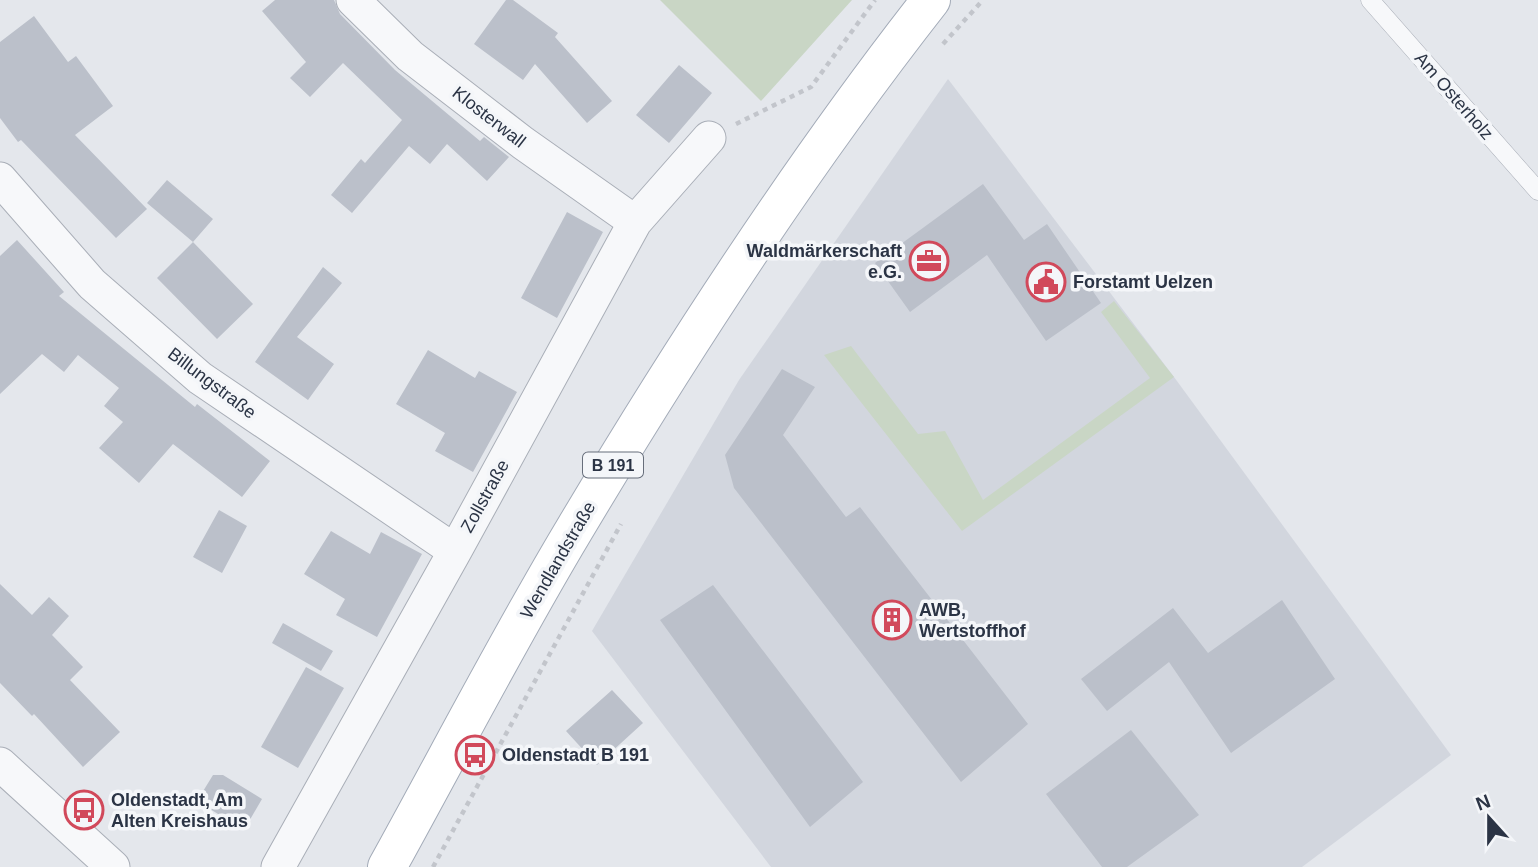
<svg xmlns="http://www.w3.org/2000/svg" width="1538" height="867" viewBox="0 0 1538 867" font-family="Helvetica,sans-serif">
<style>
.built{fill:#d2d6de}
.green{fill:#c9d6c5}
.building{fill:#bbc0ca}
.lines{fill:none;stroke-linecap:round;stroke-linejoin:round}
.lane-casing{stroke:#a9aeb7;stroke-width:19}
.street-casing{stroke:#a9aeb7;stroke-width:35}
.primary-casing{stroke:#a3abb8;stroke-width:40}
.path{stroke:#c2c5cb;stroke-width:4.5;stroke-dasharray:5 5;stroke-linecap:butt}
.lane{stroke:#f7f8fa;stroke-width:18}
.street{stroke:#f7f8fa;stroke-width:33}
.primary{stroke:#fff;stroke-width:38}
.labels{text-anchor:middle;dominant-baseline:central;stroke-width:7;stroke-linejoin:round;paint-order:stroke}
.shield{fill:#f4f6f9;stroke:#676e7b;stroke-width:2}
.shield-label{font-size:16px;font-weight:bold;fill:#2b3445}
.street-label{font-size:18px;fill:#2b3445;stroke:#f4f6f9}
.poi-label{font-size:18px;font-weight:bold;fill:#2b3445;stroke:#f4f6f9;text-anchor:start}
</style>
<rect width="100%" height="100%" fill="#e4e7ec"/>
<!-- built -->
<path class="built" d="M948,79L1174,377L1451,755L1302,867H771L592,631L739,380Z"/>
<!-- green -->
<path class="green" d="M660,0H852L761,101Z
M1114,301L1174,377L962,531L824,355L851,346L918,434L945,431L983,500L1150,378L1101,312Z"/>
<!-- building -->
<path class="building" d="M275,0H334L340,14L395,70L480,141L484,137L509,157L487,181L447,144L430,164L409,146L352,213L331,195L361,159L365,163L402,120L343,63L310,97L290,78L306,62L262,11Z
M506,0H513L558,33L555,37L612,101L587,123L535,64L523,80L474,44Z
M34,16L68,62L76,56L113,106L75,135L147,209L116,238L21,140L18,142L0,118V42Z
M679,65L712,93L669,143L636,115Z
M167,180L213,219L193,242L147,203Z
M983,184L1024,240L1047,224L1101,303L1046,341L987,255L910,312L875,263Z
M567,212L603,232L557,318L521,298Z
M17,240L64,292L59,296L195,407L197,404L270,461L242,497L173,444L139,483L99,448L123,422L104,406L119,388L78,355L64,372L42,354L0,394V256Z
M193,242L253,304L217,339L157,278Z
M323,267L342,283L297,337L334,364L308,400L255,362Z
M428,350L475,378L479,371L517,392L473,472L435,451L445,433L396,404Z
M782,369L815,387L783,435L846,517L860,507L1028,724L961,782L734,488L725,455Z
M219,510L247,526L222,573L193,557Z
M331,531L370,554L381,532L422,554L377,637L336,615L345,599L304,574Z
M0,584L32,615L49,597L69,616L52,635L83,667L70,680L120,732L83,767L34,714L32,716L0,683Z
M713,585L863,782L810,827L660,620Z
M1282,600L1335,679L1231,753L1169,662L1107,711L1081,679L1173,608L1208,653Z
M283,623L333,651L321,671L272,643Z
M306,667L344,688L298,768L261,747Z
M612,690L643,723L597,765L566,731Z
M1131,730L1199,815L1127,867H1102L1046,794Z
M213,775H223L262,799L244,830L197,801Z"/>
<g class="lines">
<defs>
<path id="lane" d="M1370,0L1538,191"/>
<path id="street" d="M353,0L410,56L523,143L635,222
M0,179L92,284L200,378L455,551
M0,764L113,867
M278,867L455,551L635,222L709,138"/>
<path id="primary" d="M387,867C449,755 508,640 574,530C683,347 800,167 931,0"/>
</defs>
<!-- lane casing -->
<use href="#lane" class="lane-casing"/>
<!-- street casing -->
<use href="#street" class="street-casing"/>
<!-- primary casing -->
<use href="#primary" class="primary-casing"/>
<!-- path -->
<path class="path" d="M943,44L983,0
M736,124L811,87L875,0
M433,867L621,524"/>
<!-- lane -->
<use href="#lane" class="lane"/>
<!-- street -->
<use href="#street" class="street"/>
<!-- primary -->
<use href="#primary" class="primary"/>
</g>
<!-- icons -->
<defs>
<symbol id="office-ring" viewBox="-11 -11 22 22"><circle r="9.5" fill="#f4f6f9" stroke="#d1495b" stroke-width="1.5"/><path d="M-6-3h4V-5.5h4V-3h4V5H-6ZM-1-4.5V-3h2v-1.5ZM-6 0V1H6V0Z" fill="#d1495b"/></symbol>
<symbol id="civic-ring" viewBox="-11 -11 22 22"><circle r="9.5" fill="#f4f6f9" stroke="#d1495b" stroke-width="1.5"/><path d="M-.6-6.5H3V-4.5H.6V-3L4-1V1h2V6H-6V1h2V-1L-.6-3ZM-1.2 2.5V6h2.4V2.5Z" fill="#d1495b"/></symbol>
<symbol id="building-ring" viewBox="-11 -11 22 22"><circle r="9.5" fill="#f4f6f9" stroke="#d1495b" stroke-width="1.5"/><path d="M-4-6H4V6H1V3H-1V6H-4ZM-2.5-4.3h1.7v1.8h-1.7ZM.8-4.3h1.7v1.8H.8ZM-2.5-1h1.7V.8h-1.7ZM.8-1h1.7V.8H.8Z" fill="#d1495b"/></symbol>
<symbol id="bus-ring" viewBox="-11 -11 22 22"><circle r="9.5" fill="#f4f6f9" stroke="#d1495b" stroke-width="1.5"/><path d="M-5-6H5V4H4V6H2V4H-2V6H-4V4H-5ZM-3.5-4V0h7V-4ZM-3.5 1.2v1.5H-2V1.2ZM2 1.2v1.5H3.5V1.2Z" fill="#d1495b"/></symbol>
</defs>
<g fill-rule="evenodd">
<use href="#office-ring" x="907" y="239" width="44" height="44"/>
<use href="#civic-ring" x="1024" y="260" width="44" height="44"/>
<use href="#building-ring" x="870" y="598" width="44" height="44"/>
<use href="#bus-ring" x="453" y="733" width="44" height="44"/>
<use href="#bus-ring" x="62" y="788" width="44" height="44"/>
</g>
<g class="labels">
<!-- shield labels -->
<rect class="shield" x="583" y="452.5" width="60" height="25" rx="5"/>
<g class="shield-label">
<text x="613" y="465">B 191</text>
</g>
<!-- street labels -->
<g class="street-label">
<text transform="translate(1454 96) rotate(49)">Am Osterholz</text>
<text transform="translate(489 117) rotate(38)">Klosterwall</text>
<text transform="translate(212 383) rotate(37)">Billungstraße</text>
<text transform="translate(485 496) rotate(-61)">Zollstraße</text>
<text transform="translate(558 560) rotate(-60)">Wendlandstraße</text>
</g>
<!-- poi labels -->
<g class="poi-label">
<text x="902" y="251" text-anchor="end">Waldmärkerschaft<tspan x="902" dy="21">e.G.</tspan></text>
<text x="1073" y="282">Forstamt Uelzen</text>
<text x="919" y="610">AWB,<tspan x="919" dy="21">Wertstoffhof</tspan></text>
<text x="502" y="755">Oldenstadt B 191</text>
<text x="111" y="800">Oldenstadt, Am<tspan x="111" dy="21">Alten Kreishaus</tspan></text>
</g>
</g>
<!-- north arrow -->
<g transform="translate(1489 818) rotate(339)" stroke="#f4f6f9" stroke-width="5" paint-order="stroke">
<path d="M0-5L12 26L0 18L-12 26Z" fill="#2b3445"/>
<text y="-10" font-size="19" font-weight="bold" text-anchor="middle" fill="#2b3445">N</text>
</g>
</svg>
